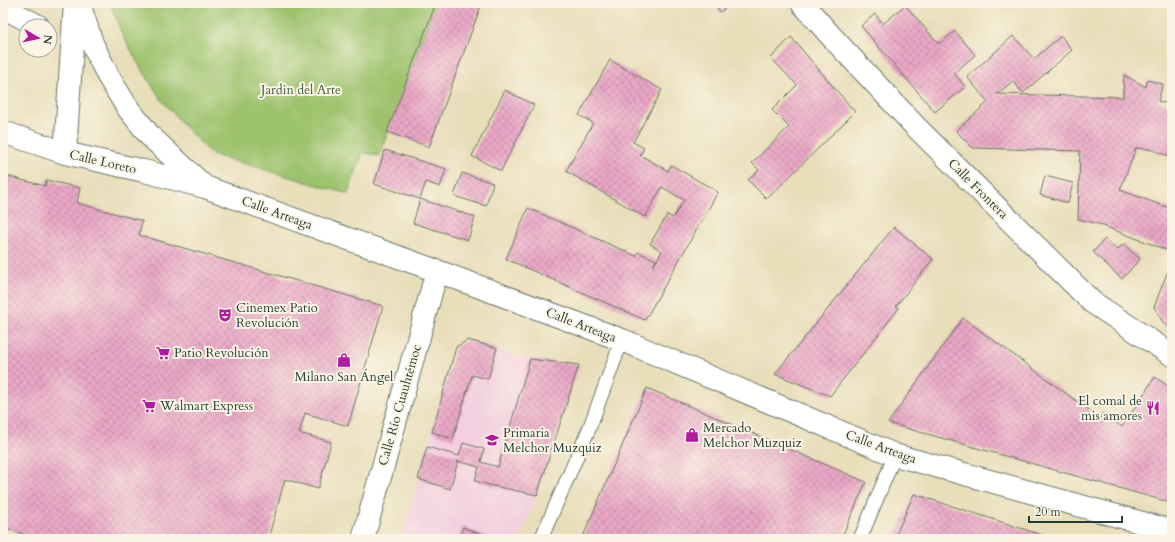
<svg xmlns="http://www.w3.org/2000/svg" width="1175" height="542" viewBox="0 0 1175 542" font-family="Cardo,serif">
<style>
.built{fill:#f3cfdf}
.green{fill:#9dc36d;stroke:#5e8050}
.building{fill:url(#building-cross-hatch)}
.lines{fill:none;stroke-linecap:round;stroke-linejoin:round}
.service-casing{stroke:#657563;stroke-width:15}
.minor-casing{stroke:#657563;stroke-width:24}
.tertiary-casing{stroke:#657563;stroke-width:24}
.service{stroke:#fff;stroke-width:13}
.minor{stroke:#fff;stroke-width:22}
.tertiary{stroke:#fff;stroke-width:22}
.labels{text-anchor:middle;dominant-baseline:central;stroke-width:4;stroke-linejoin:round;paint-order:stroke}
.park-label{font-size:13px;fill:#3e5e42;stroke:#fcf5e5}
.street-label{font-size:13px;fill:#1f3d34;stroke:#fcf5e5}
.poi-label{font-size:13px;fill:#1f3d34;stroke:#fcf5e5;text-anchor:start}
</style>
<defs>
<pattern id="building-cross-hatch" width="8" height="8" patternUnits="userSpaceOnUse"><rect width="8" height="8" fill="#eba7c7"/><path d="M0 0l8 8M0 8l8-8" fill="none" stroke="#be89a2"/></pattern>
</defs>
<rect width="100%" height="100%" fill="#fcf5e5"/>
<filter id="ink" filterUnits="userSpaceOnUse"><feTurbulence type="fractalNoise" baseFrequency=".025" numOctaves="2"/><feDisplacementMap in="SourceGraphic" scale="8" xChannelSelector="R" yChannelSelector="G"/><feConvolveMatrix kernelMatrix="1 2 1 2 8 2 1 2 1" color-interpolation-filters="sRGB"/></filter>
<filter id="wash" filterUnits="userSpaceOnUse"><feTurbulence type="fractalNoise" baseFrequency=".012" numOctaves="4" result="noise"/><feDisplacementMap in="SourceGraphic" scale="16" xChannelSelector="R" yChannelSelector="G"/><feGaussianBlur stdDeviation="0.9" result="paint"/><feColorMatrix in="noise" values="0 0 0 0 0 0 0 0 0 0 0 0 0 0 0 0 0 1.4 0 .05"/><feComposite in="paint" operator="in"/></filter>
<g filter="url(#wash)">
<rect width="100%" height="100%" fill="#e8deba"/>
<!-- built -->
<path class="built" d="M468,340L530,359L579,365L537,495L520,539H401L456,347Z"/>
<!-- green -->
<path class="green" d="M110,3H436L379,156L363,152L348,194L211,154L185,127L161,99L141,68L123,36Z"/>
<g id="blocks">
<!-- building -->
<path class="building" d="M436,3H482L429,147L387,132Z
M714,3H733L720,12Z
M905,5L939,44L955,31L975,55L954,73L965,87L935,112L861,26L875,14L883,24Z
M1013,36L1034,59L1061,36L1072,50L1023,93L1013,81L997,94L1123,97L1124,75L1146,87L1147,80L1163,84L1158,101L1172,105V157L1149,149L1136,148L1120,190L1172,209V252L1106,227L1107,226L1078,219L1080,151L973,148L956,131L988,102L967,77Z
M791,37L855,112L767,199L748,180L759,170L752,163L789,127L772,110L797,85L771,58Z
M610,60L662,90L633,142L644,148L640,155L668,171L671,165L718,192L645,320L506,259L528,208L636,256L638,252L656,260L653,267L662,251L650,244L667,215L673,218L684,200L662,187L645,217L566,171L593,123L579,115Z
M505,90L534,105L501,171L472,156Z
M385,150L446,169L440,187L426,182L420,199L374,184Z
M462,173L493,183L486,206L454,196Z
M3,175L45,186L46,180L80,188L77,203L142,221L139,235L383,306L348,426L305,413L299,433L331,442L318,489L285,479L268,539H36L3,527Z
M1045,176L1073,183L1068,203L1040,195Z
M420,199L475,217L468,240L413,223Z
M894,227L933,259L896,306L899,308L830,396L775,374Z
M1105,239L1117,250L1123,244L1140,259L1122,279L1093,252Z
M1172,260V331L1163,322L1154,307Z
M963,318L1100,418L1103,413L1122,427L1155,377L1172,389V503L888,423Z
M468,340L497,348L488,379L472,375L453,439L432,432L456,347Z
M530,359L579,365L537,495L493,486L475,481L479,467L458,461L450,489L418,479L427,447L459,456L463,443L484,449L481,462L498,467Z
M647,388L866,482L841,539H582Z
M914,494L1055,539H894Z
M463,527L492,539H458Z"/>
</g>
</g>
<g filter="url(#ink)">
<use href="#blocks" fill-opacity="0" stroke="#657563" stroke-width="1"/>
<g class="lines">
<defs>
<path id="service" d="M541,539L589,429L622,340
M860,539L895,455"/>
<path id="minor" d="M802,3L830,35L915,126L1092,302L1172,355
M3,7L38,26
M3,132L65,153L144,171L205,187
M65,153L75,3
M437,271L622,340L895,455L1172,531"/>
<path id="tertiary" d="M79,3L92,43L108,76L127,107L150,136L205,187L437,271L363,539"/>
</defs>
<!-- service casing -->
<use href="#service" class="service-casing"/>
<!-- minor casing -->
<use href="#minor" class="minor-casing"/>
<!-- tertiary casing -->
<use href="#tertiary" class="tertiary-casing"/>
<!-- service -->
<use href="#service" class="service"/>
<!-- minor -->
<use href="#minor" class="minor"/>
<!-- tertiary -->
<use href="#tertiary" class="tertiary"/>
</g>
</g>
<!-- icons -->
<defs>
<symbol id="theatre-bare" viewBox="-9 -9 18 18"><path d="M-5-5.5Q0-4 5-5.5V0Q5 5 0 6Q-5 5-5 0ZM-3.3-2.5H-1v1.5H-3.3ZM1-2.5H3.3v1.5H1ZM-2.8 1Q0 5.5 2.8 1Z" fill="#b5179e" stroke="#fcf5e5" stroke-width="2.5" paint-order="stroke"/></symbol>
<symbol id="supermarket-bare" viewBox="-9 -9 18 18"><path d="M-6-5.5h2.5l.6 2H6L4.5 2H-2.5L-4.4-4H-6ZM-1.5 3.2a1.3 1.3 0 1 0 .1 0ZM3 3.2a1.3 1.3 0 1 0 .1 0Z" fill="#b5179e" stroke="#fcf5e5" stroke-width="2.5" paint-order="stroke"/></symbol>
<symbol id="shop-bare" viewBox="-9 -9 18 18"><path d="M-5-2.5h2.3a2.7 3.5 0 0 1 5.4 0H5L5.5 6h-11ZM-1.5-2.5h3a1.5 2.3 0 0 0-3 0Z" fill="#b5179e" stroke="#fcf5e5" stroke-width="2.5" paint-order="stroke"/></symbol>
<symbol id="restaurant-bare" viewBox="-9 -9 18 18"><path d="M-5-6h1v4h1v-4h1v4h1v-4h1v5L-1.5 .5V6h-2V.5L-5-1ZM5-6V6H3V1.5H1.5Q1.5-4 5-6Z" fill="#b5179e" stroke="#fcf5e5" stroke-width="2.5" paint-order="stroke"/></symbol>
<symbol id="school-bare" viewBox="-9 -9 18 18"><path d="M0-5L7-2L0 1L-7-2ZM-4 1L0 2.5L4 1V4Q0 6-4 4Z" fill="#b5179e" stroke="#fcf5e5" stroke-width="2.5" paint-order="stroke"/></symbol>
</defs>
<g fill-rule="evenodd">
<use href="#theatre-bare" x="215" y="305" width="20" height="20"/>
<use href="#supermarket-bare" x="153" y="343" width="20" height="20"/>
<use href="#shop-bare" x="334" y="350" width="20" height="20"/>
<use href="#supermarket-bare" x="139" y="396" width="20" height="20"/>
<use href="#restaurant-bare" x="1143" y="398" width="20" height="20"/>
<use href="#shop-bare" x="682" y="425" width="20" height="20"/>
<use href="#school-bare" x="482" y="430" width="20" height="20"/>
</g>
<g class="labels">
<!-- park labels -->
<g class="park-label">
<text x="301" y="90">Jardin del Arte</text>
</g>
<!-- street labels -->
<g class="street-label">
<text transform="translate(103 162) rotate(13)">Calle Loreto</text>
<text transform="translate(978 189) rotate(45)">Calle Frontera</text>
<text transform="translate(277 213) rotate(20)">Calle Arteaga</text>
<text transform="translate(581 325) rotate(21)">Calle Arteaga</text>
<text transform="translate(400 405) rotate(-74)">Calle Río Cuauhtémoc</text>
<text transform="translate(881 447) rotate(20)">Calle Arteaga</text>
</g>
<!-- poi labels -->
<g class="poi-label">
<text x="236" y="308">Cinemex Patio<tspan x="236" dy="15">Revolución</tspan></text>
<text x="174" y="353">Patio Revolución</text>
<text x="344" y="377" text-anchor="middle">Milano San Ángel</text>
<text x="1142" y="401" text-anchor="end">El comal de<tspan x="1142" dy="15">mis amores</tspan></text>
<text x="160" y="406">Walmart Express</text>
<text x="703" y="428">Mercado<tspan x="703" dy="15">Melchor Muzquiz</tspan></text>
<text x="503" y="433">Primaria<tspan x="503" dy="15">Melchor Muzquiz</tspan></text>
</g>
</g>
<!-- margin -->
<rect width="1175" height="542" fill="none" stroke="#fcf5e5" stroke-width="16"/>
<!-- north arrow -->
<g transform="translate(38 38) rotate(99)"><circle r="19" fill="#fcf5e5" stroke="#a4ab9e"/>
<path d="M0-3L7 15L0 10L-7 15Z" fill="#b5179e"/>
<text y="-6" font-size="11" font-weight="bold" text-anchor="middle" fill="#1f3d34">N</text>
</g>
<!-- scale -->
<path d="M1029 516v6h93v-6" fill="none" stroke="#1f3d34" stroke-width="2"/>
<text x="1035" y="516" font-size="12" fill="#1f3d34" stroke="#fcf5e5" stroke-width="3" paint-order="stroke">20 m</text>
</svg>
